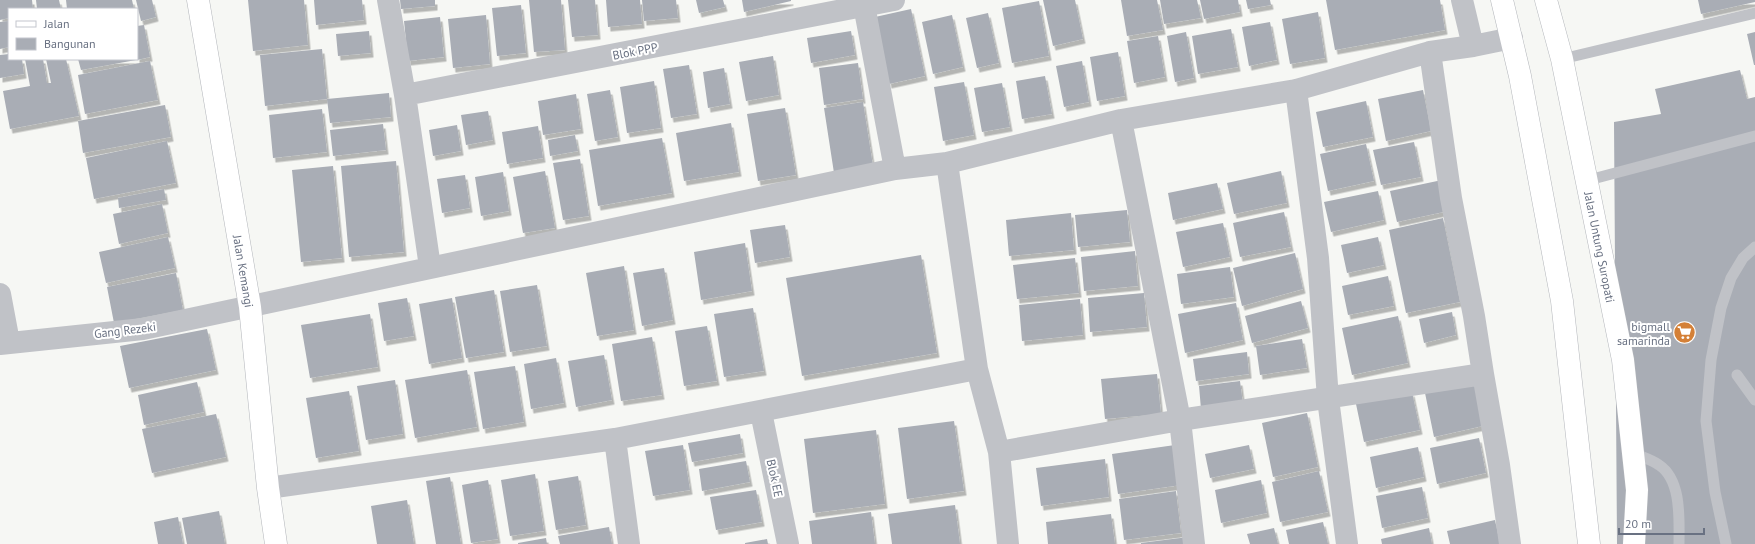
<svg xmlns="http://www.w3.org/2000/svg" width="1755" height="544" viewBox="0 0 1755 544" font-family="'PT Sans',sans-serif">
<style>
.building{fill:#a9adb5;filter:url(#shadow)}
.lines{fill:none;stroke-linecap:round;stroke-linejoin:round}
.secondary-casing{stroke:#b3b6bb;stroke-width:23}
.lane{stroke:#c0c2c7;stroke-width:11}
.street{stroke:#c0c2c7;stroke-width:22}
.secondary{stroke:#fff;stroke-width:22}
.labels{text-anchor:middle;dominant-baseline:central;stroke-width:4;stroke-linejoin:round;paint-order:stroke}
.street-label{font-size:12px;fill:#697182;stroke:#fff}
.poi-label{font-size:12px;fill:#697182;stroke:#fff;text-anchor:end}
</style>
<defs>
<filter id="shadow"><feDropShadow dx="2.5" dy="4.5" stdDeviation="0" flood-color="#0004"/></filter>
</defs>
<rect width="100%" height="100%" fill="#f6f7f4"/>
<!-- building -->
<path class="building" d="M0,0H32L33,9H9V18L0,20Z
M36,0H59L61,9H37Z
M66,0H132L134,9H67Z
M136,0H152L156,17L141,21Z
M248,0H304L308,45L253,51Z
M314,0H362L364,20L316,25Z
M400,0H435V6L401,9Z
M529,0H561L565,50L534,52Z
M568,0H595L598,35L572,37Z
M606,0H640L642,24L608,27Z
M642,0H676L678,18L644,21Z
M696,0H723L725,7L699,13Z
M742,0H791V1L744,12Z
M1043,0H1075L1083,39L1053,46Z
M1121,0H1157L1163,30L1127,36Z
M1160,0H1197L1201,18L1164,24Z
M1200,0H1238L1240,12L1204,19Z
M1246,0H1270L1271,5L1248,9Z
M1326,0H1440L1445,30L1335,50Z
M1698,0H1755V2L1701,14Z
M1039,1L1049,56L1012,63L1002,8Z
M521,5L526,53L497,56L492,8Z
M911,9L925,76L889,84L875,17Z
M1318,12L1325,58L1290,64L1282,19Z
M988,13L999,63L977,68L966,18Z
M486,15L490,64L453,68L448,19Z
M952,15L963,67L933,74L922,22Z
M440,17L444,57L408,61L404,21Z
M9,21V47L0,49V22Z
M1270,22L1277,60L1249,66L1242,27Z
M144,25L150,57L137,60V26Z
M1231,29L1238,67L1198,74L1192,36Z
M369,31L371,53L338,56L336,34Z
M851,31L855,55L811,63L807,38Z
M1186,32L1194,78L1175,82L1167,36Z
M1755,32V65H1754L1747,34Z
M1158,36L1165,77L1134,83L1127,41Z
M322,49L327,99L389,93L391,117L330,123L327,99L265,106L260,55Z
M1118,52L1125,96L1097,101L1090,57Z
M9,54V59H22L24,74L0,78V55Z
M773,56L779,95L746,101L739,62Z
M25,59H43L47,83H51L46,59H66L79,116L10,129L3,91L30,86Z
M78,59H136V60L81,70Z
M150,61L158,100L85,114L78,75Z
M1082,61L1089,102L1064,107L1056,66Z
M858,63L863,99L824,105L819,68Z
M689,65L697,114L671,118L663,69Z
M724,68L730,104L708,108L703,72Z
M1740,70L1747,99L1755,97V544H1617L1614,122L1661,114L1655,89Z
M1045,76L1052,114L1022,119L1016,81Z
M654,81L661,128L627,133L620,87Z
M964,82L974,135L943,141L934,87Z
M1002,83L1010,127L982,132L974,88Z
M610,90L618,137L595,141L587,94Z
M1423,90L1431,131L1386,141L1378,99Z
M576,94L581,129L543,135L538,101Z
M1366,101L1373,137L1323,147L1316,112Z
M863,102L873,166L834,173L824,108Z
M165,105L171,137L83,153L78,121Z
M785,108L796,175L758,181L747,114Z
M322,109L327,152L273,158L269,115Z
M488,111L493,140L466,145L461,115Z
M731,123L739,172L684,181L676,133Z
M383,124L386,150L333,156L330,130Z
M457,125L461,151L433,156L429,130Z
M538,126L543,158L507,164L502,132Z
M575,135L578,151L550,156L548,140Z
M662,138L672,193L598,206L589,150Z
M167,141L176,183L94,199L86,158Z
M1414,142L1421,177L1381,185L1373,150Z
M1366,144L1374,181L1328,191L1320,154Z
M580,159L589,216L563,220L553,163Z
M396,161L404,252L349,257L341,166Z
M333,166L342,258L301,262L292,170Z
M545,171L555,228L523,233L513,177Z
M1281,171L1287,203L1234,214L1227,183Z
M503,172L509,211L481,216L475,177Z
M465,175L470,208L442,213L437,179Z
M1442,180L1448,211L1397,222L1390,191Z
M1217,183L1223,209L1173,220L1168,193Z
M164,189L166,200L119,208L118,198Z
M1378,191L1384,220L1331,232L1324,202Z
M162,204L168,233L119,244L113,214Z
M1127,210L1130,242L1078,247L1075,215Z
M1284,212L1291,247L1240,257L1233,223Z
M1071,213L1074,250L1009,256L1006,220Z
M1443,218L1460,302L1406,313L1389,230Z
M1223,223L1230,257L1183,267L1176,232Z
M785,225L790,257L755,263L750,230Z
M168,237L175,268L106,283L99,252Z
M1378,237L1384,265L1347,273L1341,245Z
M745,243L752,291L701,300L694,252Z
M1135,251L1138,286L1084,291L1081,257Z
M1295,253L1303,289L1242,306L1233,268Z
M921,255L937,353L802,376L786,278Z
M1075,258L1079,293L1017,299L1013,265Z
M624,266L634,330L597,336L586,273Z
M1230,267L1234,297L1181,304L1177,274Z
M664,268L673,320L642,326L633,273Z
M176,273L183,310L114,323L107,287Z
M1388,276L1394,306L1348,315L1342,286Z
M537,285L547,346L510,352L500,291Z
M494,290L504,352L466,358L455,297Z
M1144,293L1147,327L1090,332L1088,298Z
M407,298L414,336L384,341L378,303Z
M452,298L462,358L429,364L419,304Z
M1080,299L1083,335L1022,341L1019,305Z
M1301,301L1308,328L1252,343L1245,316Z
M1236,303L1243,340L1185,353L1178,314Z
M753,308L764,371L724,377L714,314Z
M1452,312L1456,335L1424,343L1419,319Z
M370,314L378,367L310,378L301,325Z
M1398,316L1408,363L1352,375L1342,328Z
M707,326L717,381L684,386L675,331Z
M207,329L216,370L129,388L120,346Z
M652,337L662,395L621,401L612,344Z
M1302,339L1307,368L1260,375L1256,346Z
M1247,352L1249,374L1196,381L1193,359Z
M604,355L612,400L576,407L568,361Z
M556,358L564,403L531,409L524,364Z
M515,366L524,422L483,429L474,372Z
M467,370L477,427L415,438L405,380Z
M1157,374L1161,414L1105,419L1101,379Z
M395,380L403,434L366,440L357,386Z
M1240,381L1243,404L1201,409L1199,386Z
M1478,381L1487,425L1434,437L1425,393Z
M197,382L204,412L144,425L138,395Z
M349,391L359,451L316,458L306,398Z
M1412,392L1420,430L1364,442L1356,404Z
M1307,413L1318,467L1273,477L1262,423Z
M216,414L226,457L152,473L142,429Z
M954,421L964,491L907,499L898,428Z
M876,430L885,504L813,513L804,439Z
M740,434L743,453L692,462L688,443Z
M1479,438L1486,473L1437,484L1430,448Z
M683,445L690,490L653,496L645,451Z
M1175,445L1181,485L1118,494L1112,454Z
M1249,445L1254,469L1210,478L1205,454Z
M1418,447L1424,477L1376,488L1370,457Z
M1105,459L1109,497L1041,506L1036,468Z
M746,461L750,482L702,491L699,469Z
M1319,471L1328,512L1280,522L1272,482Z
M535,474L544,531L510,536L501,480Z
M578,476L586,525L556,530L548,481Z
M450,477L461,544H436L426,481Z
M488,480L498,539L471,543L462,485Z
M1261,480L1267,513L1221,523L1215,490Z
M1422,487L1428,518L1382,528L1376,496Z
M756,490L762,522L716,530L710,497Z
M1176,491L1181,533L1124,540L1119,499Z
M407,500L414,544H377L371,506Z
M955,505L960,544H892L888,514Z
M219,511L225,544H187L182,518Z
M871,512L875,544H812L809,521Z
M1111,514L1115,544H1048L1046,522Z
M178,517L183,544H158L154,522Z
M1495,520L1500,544H1450L1447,531Z
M1323,522L1328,544H1289L1286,530Z
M609,527L612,544H560L558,536Z
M1274,528L1278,544H1250L1247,534Z
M1429,528L1432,544H1382L1381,539Z
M1188,537L1189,544H1141V543Z
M546,538L547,544H518V543Z
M767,539L768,544H745V543Z"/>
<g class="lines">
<defs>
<g id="secondary">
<path id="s1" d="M198,0L250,307L268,488L276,544"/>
<path d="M1502,0L1520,76L1562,301L1589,544"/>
<path id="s2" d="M1546,0L1562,59L1623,360L1637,490L1634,544"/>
</g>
</defs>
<!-- secondary casing -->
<use href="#secondary" class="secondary-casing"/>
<!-- lane -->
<path class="lane" d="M1562,59L1755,13
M1585,181L1755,136
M1737,375L1755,400
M1633,453C1642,457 1652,460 1659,465C1682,480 1679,520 1679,544
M1726,544L1715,492L1706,421L1711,360L1721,308L1731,278L1743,258L1755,247"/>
<!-- street -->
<path class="street" d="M388,0L405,95L430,267
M863,0L895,169
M1473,46L1512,38
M1430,52L1451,198L1474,316L1483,374
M1296,90L1318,258L1328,399L1347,544
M405,95L894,0
M1121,120L1180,420L1194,544
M947,163L977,369L999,452L1008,544
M0,294L9,342
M0,344L143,329L895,169L947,163L1121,120L1296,90L1430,52L1473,46L1462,0
M761,412L788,544
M615,439L629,544
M999,452L1180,420L1483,374L1499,465L1510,544
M268,488L615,439L977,369"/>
<!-- secondary -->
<use href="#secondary" class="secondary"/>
</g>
<!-- icons -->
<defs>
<symbol id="supermarket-disc" viewBox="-11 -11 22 22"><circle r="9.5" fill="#d48037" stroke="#fff"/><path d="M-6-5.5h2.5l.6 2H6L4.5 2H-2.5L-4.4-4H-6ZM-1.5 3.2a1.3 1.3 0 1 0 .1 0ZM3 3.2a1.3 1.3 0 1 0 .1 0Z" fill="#fff"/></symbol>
</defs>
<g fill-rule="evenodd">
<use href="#supermarket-disc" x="1672" y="320" width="25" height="25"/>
</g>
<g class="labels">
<!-- street labels -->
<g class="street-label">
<text transform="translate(635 51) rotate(-11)">Blok PPP</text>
<text stroke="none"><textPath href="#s2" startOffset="253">Jalan Untung Suropati</textPath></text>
<text stroke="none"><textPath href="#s1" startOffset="275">Jalan Kemangi</textPath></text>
<text transform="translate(125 330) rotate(-7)">Gang Rezeki</text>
<text transform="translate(775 478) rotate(78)">Blok EE</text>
</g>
<!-- poi labels -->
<g class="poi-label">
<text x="1670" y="326">bigmall<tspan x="1670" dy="14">samarinda</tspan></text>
</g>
</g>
<!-- legend -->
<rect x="8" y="8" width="130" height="52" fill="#ffffff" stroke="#c3c6cd"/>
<rect x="16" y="21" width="20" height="6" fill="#ffffff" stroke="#c3c6cd"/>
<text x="44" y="28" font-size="12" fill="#697182">Jalan</text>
<rect x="16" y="38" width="20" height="12" fill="#a9adb5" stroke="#c3c6cd"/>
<text x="44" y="48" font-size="12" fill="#697182">Bangunan</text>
<!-- scale -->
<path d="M1619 528v6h85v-6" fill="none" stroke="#697182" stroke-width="2"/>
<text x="1625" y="528" font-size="12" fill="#697182" stroke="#ffffff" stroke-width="3" paint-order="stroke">20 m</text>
</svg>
